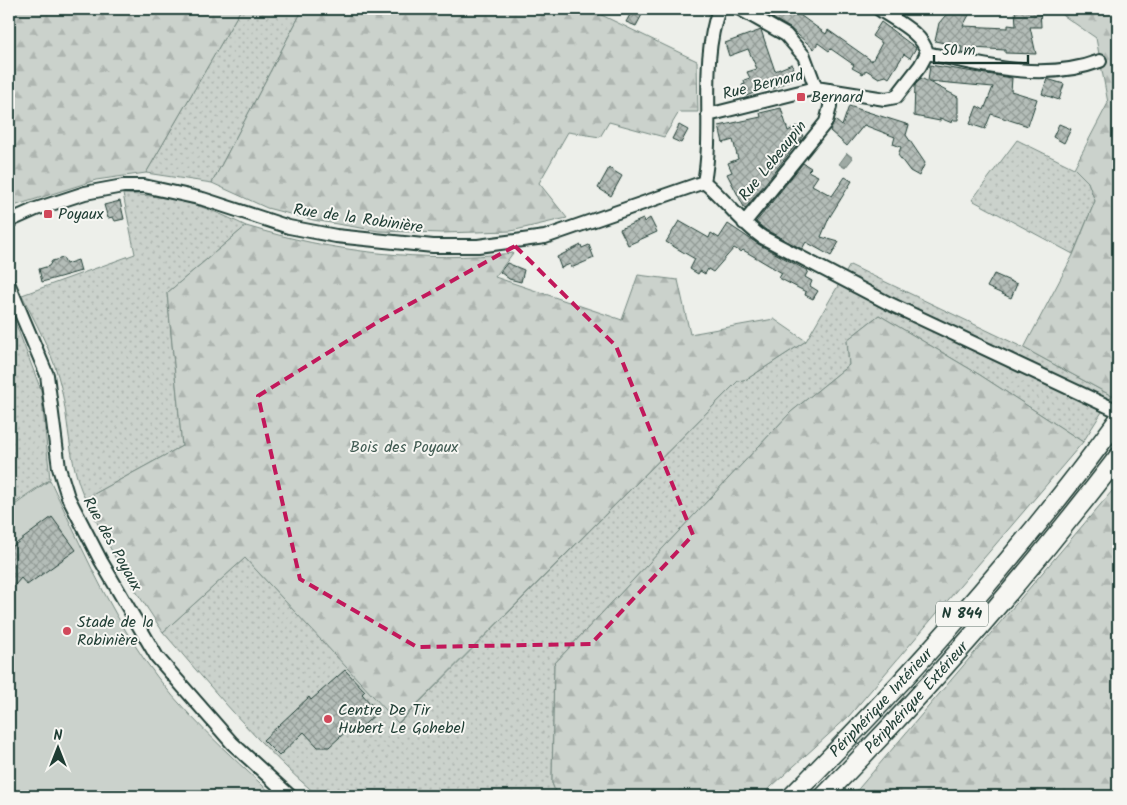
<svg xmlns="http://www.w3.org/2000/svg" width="1127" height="805" viewBox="0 0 1127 805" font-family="Kalam,sans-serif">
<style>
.grass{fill:url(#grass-dots);stroke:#758880}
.forest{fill:url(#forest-firs);stroke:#758880}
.garden{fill:#cbd2cc;stroke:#758880}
.water{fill:url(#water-waves);stroke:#6c7e77}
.building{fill:url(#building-cross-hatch);stroke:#1f3d34}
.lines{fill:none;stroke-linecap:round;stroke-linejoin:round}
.minor-casing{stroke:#1f3d34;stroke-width:16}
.highway-casing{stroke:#1f3d34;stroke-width:21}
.minor{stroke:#f6f6f2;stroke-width:12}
.highway{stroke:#f6f6f2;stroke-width:18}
.marked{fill:none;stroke:#c2185b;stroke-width:4;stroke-dasharray:10 6;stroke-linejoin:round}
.poi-dot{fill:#d1495b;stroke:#f6f6f2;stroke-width:2}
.labels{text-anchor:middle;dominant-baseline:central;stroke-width:4;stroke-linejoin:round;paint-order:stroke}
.shield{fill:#f6f6f2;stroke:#60746d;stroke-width:1}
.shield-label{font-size:15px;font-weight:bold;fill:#1f3d34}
.street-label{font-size:16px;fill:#1f3d34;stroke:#f6f6f2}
.poi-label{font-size:16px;fill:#1f3d34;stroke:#f6f6f2;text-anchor:start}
.park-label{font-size:16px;fill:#415b52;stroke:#f6f6f2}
</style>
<defs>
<pattern id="grass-dots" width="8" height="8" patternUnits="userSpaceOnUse" patternTransform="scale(1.25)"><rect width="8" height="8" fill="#cbd2cc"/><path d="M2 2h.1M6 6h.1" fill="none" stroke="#aeb5b0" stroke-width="1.8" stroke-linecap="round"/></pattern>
<pattern id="forest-firs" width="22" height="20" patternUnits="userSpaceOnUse" patternTransform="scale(1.25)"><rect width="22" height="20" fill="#cbd2cc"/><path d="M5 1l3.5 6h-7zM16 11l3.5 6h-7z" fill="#aeb5b0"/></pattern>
<pattern id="water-waves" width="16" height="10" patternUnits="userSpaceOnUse" patternTransform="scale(1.25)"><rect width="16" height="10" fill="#9faaa4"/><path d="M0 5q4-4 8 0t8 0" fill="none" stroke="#818c86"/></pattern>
<pattern id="building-cross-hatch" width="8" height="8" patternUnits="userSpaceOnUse" patternTransform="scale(1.25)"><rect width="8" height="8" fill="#b4bdb8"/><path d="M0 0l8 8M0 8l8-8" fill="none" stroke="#929b96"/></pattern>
</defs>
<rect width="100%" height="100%" fill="#edefea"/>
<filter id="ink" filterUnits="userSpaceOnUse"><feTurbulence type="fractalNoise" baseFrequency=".02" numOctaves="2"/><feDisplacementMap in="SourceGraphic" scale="10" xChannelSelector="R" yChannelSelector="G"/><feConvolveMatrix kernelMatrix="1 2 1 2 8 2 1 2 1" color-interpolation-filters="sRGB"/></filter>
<g filter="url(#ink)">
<!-- grass -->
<path class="grass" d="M241,9H303L212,183L146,173Z
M1017,140L1074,168L1088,182L1095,201L1073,254L972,200Z
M123,194C172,196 202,204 246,226L167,293L182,446L85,499C67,460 70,417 58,376C50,348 35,322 22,295L135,254Z
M850,265L1024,348L1112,396L1083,442L980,375L879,315L847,340L849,365L791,412L554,664L552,783L557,796H318C260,747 213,689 163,632L245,558L399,723L738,381L747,379L806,341Z
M9,306L41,390L50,479L9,507Z"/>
<!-- forest -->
<path class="forest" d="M9,9H241L146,173L96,180L17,205H9Z
M303,9H589L697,61L698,112H679L664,137L609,122L600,137L568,132L539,183L567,218L511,231L442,233L379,231L313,220L267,208L212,183Z
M1054,9H1118V387L1112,396L1024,348L1073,255L1095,201L1088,182L1074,168L1108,103L1096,38Z
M246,226C333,252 423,263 513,253L495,277L622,320L638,275L678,280L690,334L774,319L806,341L747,379L738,381L398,723L245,558L163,632L120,567L85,499L182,446L167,293Z
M879,315L980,375L1083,442L849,716L761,796H557L552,783L554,664L791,412L849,365L847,340Z
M1118,484V796H851L854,794Z"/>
<!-- garden -->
<path class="garden" d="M50,480C79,541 105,603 144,659C180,711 228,753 274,796H9V509Z"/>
<!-- water -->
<path class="water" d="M847,153L853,158L845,168L839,164Z"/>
<!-- building -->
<path class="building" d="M633,9H645L636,26L626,22Z
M757,9H785L791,13L793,10L826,34L828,30L872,61L882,43L872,36L881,22L916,48L910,58L904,54L889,78L886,76L879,78L866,70L863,74L852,68L854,65L831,49L829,51L818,43L814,49L790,28Z
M951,9L969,15L963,26L1008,28V25L1016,26L1015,9H1040L1041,27H1030L1036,54L1005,53V50L973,48V55L961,52L962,47L935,41L939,23Z
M761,30L775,71L792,64L797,76L773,89L772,86L746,96L742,85L745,84L744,80L750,78L747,72L757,69L748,49L729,56L725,43Z
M930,65L1012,78L1011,91L1037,99L1028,126L991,114L985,129L970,124L977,106L984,110L993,87L928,81Z
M921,78L958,97V120H953L952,123L940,118V121L914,116L915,85Z
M1047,79L1064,84L1059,100L1042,94Z
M849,106L909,125L906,135L925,163L919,176L910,171L898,155L901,147L893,144L895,137L864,125L847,146L830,131L835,120L842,126Z
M781,108L788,131L797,126L803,136L745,209L727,174L732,172L728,163L738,159L733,140L723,143L719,126L761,117L760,113Z
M1059,124L1071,129L1064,143L1053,137Z
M679,125L688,130L681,143L672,139Z
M803,163L811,168L808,171L818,176L812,185L832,196L845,177L852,181L829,218L821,237L839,242L831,256L806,242L802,249L766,230L756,222Z
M609,168L622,176L611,196L598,188Z
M120,201L124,219L115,221L113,217L108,218L104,205Z
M650,218L657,232L628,245L620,229L643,219L644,222Z
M679,221L709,238L711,233L719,238L728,224L758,244L808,271L805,277L812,281L810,286L818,291L813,299L805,295L806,292L779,278L782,273L743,250L741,252L734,248L713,272L708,269L705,274L700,271L698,274L690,269L695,259L666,242Z
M581,245L582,248L589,245L594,258L571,268L570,264L561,268L557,257Z
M63,258L66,264L78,260L81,271L42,282L39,269L49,266L52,261Z
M507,263L524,270L521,282L509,279L500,272Z
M994,274L1017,284L1011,298L987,287Z
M52,517L76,550L27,585L21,578L9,592V549Z
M345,670L365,691L362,694L378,712L356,732L351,727L329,747H318L304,732L279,756L263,740L309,697L311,700Z"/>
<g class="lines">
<defs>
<path id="minor" d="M740,9L786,35L804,56L816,88
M879,9C894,20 923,33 927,53
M927,53C984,66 1044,82 1100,61
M708,115L816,88L885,99L896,97L920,66L927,53
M704,182C725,199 740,222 762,237L888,303L1118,411
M704,182C715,124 699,66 719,9
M9,221L36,209L85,193L123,186H144L203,199L289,227L336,236L433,246H478L545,237L704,182
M744,223L826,122L830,107V90
M9,285L47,375L59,468L68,497L101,561L157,657L232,743L290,796"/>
<g id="highway">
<path id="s1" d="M792,796C909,678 1020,554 1118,420"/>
<path id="s2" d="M824,796C929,689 1027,576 1118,457"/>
</g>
</defs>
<!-- minor casing -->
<use href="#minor" class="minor-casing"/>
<!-- highway casing -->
<use href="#highway" class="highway-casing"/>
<!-- minor -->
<use href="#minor" class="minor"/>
<!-- highway -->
<use href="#highway" class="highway"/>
</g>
</g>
<!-- marked area -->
<path class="marked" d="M515,246L616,346L693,535L591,644L417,647L300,579L258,396L381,320Z"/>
<!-- markers -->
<g class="poi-dot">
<rect x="796" y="92" width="10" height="10" rx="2.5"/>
<rect x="43" y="209" width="10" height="10" rx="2.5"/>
<circle cx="67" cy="631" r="5"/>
<circle cx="328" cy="719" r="5"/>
</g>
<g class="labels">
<!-- shield labels -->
<rect class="shield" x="936" y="601.5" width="52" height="25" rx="4"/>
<g class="shield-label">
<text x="962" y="614">N 844</text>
</g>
<!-- street labels -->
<g class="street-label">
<text transform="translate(763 85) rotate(-14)">Rue Bernard</text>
<text transform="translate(773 161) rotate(-51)">Rue Lebeaupin</text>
<text transform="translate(358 219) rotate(8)">Rue de la Robinière</text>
<text transform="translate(112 544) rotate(61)">Rue des Poyaux</text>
<text stroke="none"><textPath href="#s2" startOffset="135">Périphérique Extérieur</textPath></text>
<text stroke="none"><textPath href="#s1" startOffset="129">Périphérique Intérieur</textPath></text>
</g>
<!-- poi labels -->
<g class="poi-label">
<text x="811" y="97">Bernard</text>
<text x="58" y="214">Poyaux</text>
<text x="77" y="622">Stade de la<tspan x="77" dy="18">Robinière</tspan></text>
<text x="338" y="710">Centre De Tir<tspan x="338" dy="18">Hubert Le Gohebel</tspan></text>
</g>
<!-- park labels -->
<g class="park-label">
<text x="404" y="447">Bois des Poyaux</text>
</g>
</g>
<!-- margin -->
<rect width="1127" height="805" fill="none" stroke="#f6f6f2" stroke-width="30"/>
<rect x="15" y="15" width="1097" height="775" fill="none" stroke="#1f3d34" stroke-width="2" filter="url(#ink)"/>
<!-- north arrow -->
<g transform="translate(58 748)" stroke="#f6f6f2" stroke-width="4" paint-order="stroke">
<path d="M0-4L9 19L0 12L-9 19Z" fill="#1f3d34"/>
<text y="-8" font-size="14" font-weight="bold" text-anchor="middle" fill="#1f3d34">N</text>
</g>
<!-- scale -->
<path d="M934 55v8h94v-8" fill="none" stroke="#1f3d34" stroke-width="2.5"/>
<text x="942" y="55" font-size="15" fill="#1f3d34" stroke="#f6f6f2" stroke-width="4" paint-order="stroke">50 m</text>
</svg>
